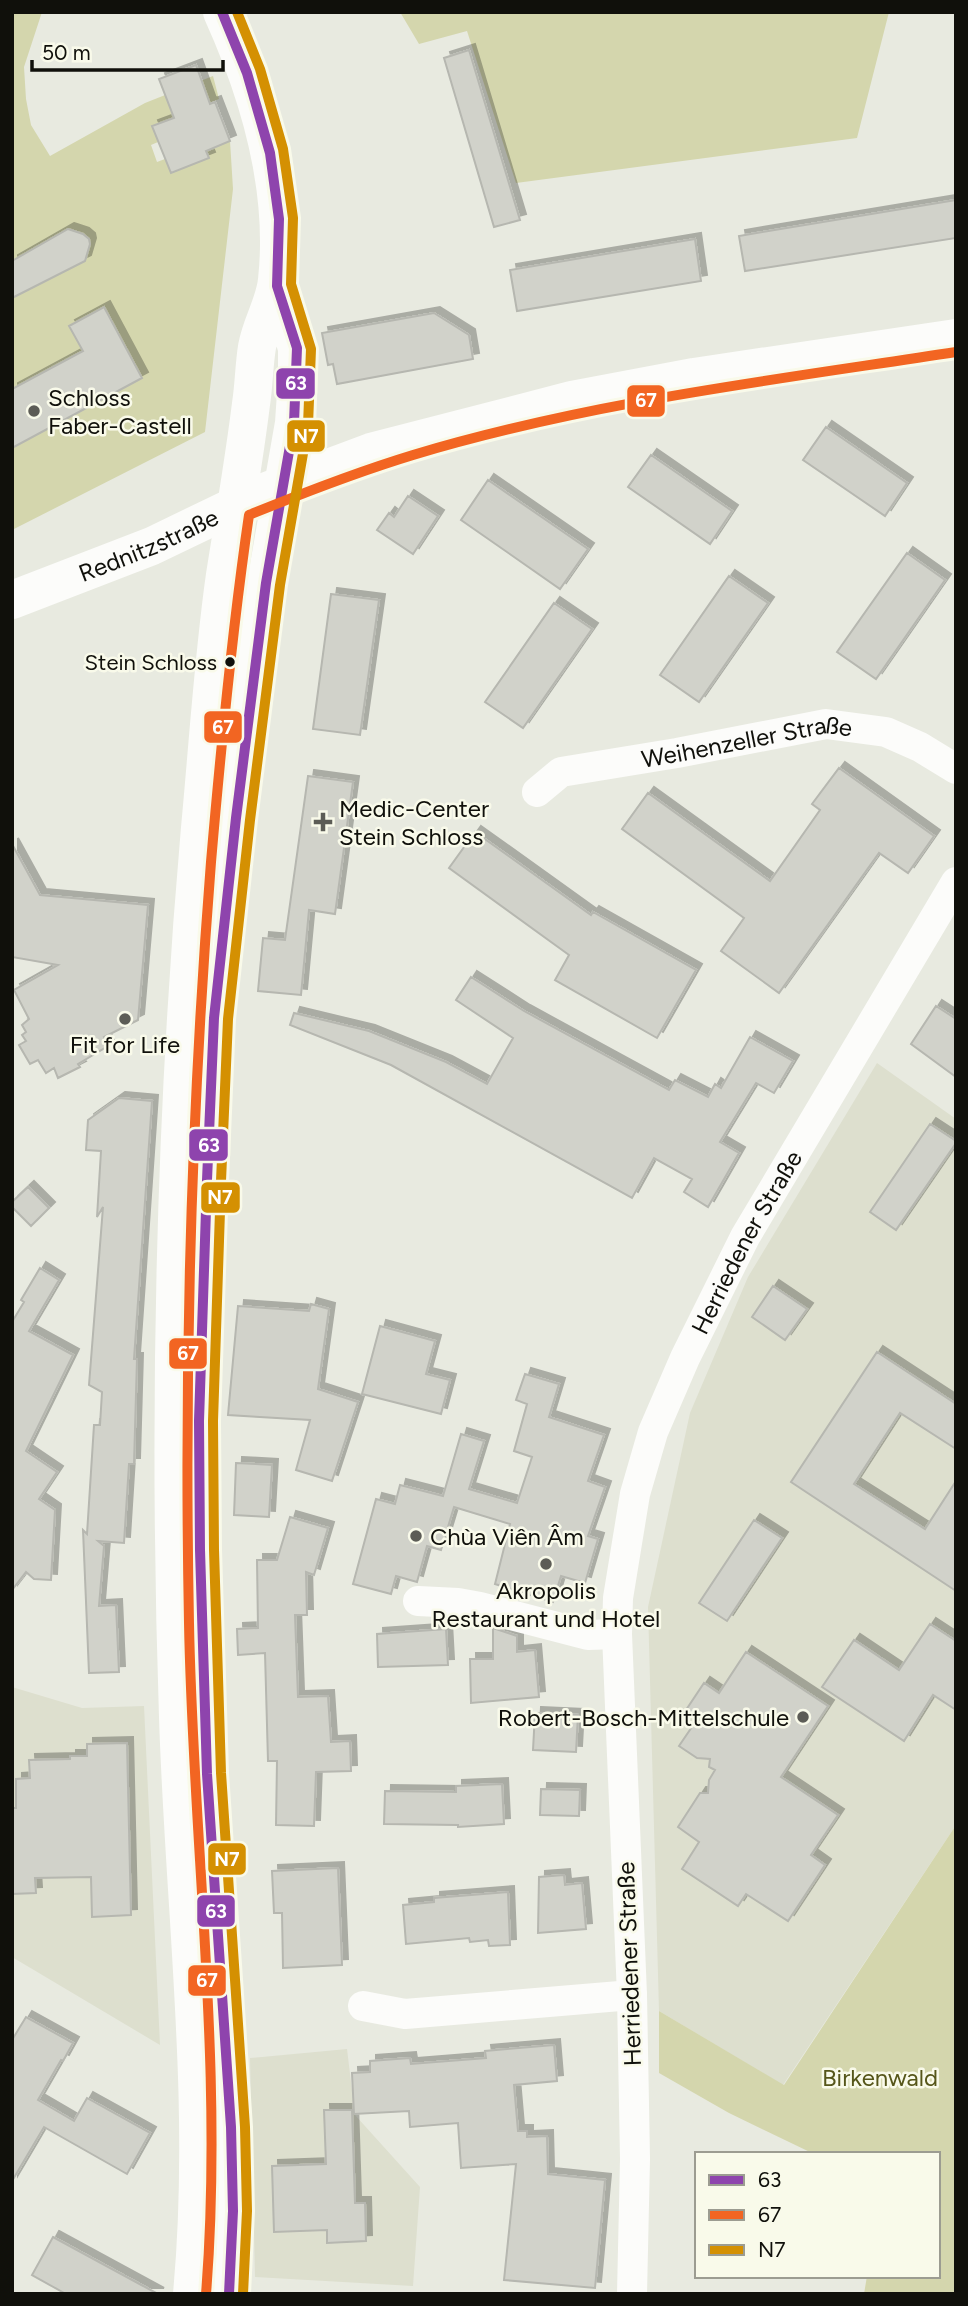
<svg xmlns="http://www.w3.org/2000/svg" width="968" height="2306" viewBox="0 0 968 2306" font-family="Figtree,sans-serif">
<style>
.built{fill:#dddfce}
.green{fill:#d4d6ad}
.building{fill:#d1d2ca;stroke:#b6b7b0;stroke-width:2;filter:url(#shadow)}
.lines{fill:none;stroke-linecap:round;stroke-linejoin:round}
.street{stroke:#fcfcfa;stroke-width:30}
.secondary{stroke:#fcfcfa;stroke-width:38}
.primary{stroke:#fcfcfa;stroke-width:38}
.bus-1-casing{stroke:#f9faea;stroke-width:16}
.bus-2-casing{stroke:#f9faea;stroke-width:16}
.bus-3-casing{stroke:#f9faea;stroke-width:16}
.bus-1{stroke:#8e44ad;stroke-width:10}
.bus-2{stroke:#f26522;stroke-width:10}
.bus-3{stroke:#d49002;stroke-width:10}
.poi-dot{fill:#5c5c56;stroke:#f9faea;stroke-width:2.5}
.bus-dot{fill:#10100b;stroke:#f9faea;stroke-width:2.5}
.labels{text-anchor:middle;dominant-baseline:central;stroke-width:5;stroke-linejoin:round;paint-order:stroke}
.bus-label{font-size:22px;fill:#10100b;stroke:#f9faea;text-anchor:end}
.poi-label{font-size:24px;fill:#10100b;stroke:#f9faea;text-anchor:start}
.street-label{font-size:24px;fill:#10100b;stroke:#f9faea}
.park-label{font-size:24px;fill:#56561a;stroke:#f9faea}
.line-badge{stroke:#f9faea;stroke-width:2.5}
.badge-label{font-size:19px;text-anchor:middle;font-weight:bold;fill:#fff}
</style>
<defs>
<filter id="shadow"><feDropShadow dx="6" dy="-6" stdDeviation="0" flood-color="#0004"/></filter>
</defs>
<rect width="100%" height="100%" fill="#e8eae0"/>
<!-- built -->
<path class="built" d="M877,1063L956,1119V1825L783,2085L659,2011L648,1607L690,1413L748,1277Z
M12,1687L82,1708L144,1706L160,2045L12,1957Z
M347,2049L355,2115L420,2187L413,2286L255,2277L250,2058Z"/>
<!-- green -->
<path class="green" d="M12,12H42L24,67L26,99L31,125L50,156L145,103L213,76L219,99L153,126L158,142L151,145L157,162L165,159L171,173L206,151L230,141L233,189L205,432L12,530Z
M400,12H889L857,138L516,183L467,31L419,44Z
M956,1825V2294H864L867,2276H938V2154H814L729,2113L659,2073V2011L784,2085Z"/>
<!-- building -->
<path class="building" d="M469,50L520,220L494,227L444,58Z
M196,65L210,104L215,102L230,141L206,151L209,158L171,173L152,126L174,118L159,79Z
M956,200V238L745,271L739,236Z
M68,229L83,234L89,239L90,244L85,261L12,298V261Z
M695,239L701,281L517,311L510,270Z
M104,307L142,378L12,448V389L83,351L69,326Z
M434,313L469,335L473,359L337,384L333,364L328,365L322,333Z
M826,427L907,483L885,516L803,460Z
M651,455L732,511L710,544L628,487Z
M488,480L588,549L560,589L461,520Z
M408,496L438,516L413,554L377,530L389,513L394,517Z
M907,553L945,580L876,679L837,652Z
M729,576L768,603L699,702L660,675Z
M331,594L379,600L360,735L313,729Z
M554,603L592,629L523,728L485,702Z
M839,768L934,836L908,873L879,853L779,993L721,951L744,918L622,829L648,793L770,881L820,810L812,804Z
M308,776L353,782L335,914L309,910L301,995L258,991L263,938L285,940Z
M475,832L591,915L593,912L696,970L657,1038L555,980L569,955L449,868Z
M12,844L40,895L148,905L138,1020L104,1037L108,1046L78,1064L80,1067L58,1078L54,1068L46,1073L38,1060L30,1064L19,1045L26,1041L22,1035L26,1032L22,1025L29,1019L14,990L58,965L12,957Z
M471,977L524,1011L669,1090L675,1080L708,1097L715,1084L721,1088L750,1037L793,1061L774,1093L756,1083L720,1142L739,1153L708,1207L684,1192L692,1179L654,1158L632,1198L391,1065L290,1025L294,1013L369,1031L446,1062L487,1084L513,1038L456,1000Z
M936,1006L956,1019V1077L911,1044Z
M119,1098L152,1101L134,1359H137L134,1464H129L124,1543L98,1541L104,1546L99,1606L116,1605L119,1672L89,1673L83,1530L87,1534L94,1425H100L102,1392L89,1385L103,1207L97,1217L101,1151L86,1150L88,1120Z
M930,1124L956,1141V1143L896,1230L870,1212Z
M28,1187L49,1208L31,1226L12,1207V1202Z
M40,1268L59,1280L29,1331L73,1355L26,1451L57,1472L39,1499L55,1510L51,1580L34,1579L26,1572L12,1590V1322L24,1302L21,1300Z
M773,1286L807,1309L785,1340L752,1317Z
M311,1304L329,1309L318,1389L358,1402L332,1481L296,1470L310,1420L228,1415L238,1306L309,1311Z
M380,1326L435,1341L426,1374L450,1380L441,1414L362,1394Z
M877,1352L956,1404V1449L900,1413L854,1484L925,1529L956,1481V1591L791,1482Z
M525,1374L559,1384L549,1417L604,1435L588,1481L605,1487L588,1536L598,1539L585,1583L561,1576L553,1602L495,1584L510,1524L454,1507L441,1550L427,1546L417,1582L396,1576L391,1594L353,1584L376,1499L395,1504L400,1485L443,1496L461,1434L484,1441L469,1489L517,1503L532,1457L514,1451L527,1404L516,1400Z
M236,1463L272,1465L269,1517L234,1515Z
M290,1517L328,1528L314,1575L306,1572L307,1615H295L298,1697L328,1696L331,1742L350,1741L351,1771L316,1772L314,1826L276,1825L277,1761H268L265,1653L238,1655L237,1629L258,1628L257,1560H277Z
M754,1520L782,1538L727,1621L699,1603Z
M930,1624L956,1641V1710L933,1695L904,1741L822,1687L854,1640L899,1670Z
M493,1628L517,1636V1652L535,1650L539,1697L471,1703L470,1659H493Z
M446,1629L448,1665L378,1667L377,1634Z
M746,1652L828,1706L781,1777L838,1815L811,1855L825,1865L788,1921L746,1894L738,1906L682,1869L699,1842L678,1827L700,1793H708L709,1780L715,1770L709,1767L710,1759L697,1758L679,1746L698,1718L686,1710L704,1683L719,1693Z
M535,1713L578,1715L576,1752L533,1750Z
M127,1743L131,1915L92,1917L91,1877L35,1878L36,1893L12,1894V1808H16V1779L30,1778L29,1760L70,1759V1756H87V1744Z
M502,1784L504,1824L458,1827V1825L384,1824L385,1791L456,1792V1786Z
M541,1789L580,1790L579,1816L540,1815Z
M338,1868L342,1965L283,1968L282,1913H274L272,1871Z
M564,1875L565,1885L582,1883L586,1929L538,1933L539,1877Z
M508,1892L510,1945L489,1946L488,1940L470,1942L469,1938L406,1944L403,1905L434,1902V1898Z
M26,2017L73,2043L63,2061L61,2060L38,2100L74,2121L87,2098L150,2133L127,2174L44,2127L12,2181V2040Z
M554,2045L557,2081L514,2085L518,2131H527V2137L547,2136L548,2174L605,2180L595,2288L504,2280L516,2164L461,2168L458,2123L410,2127L409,2111L354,2114L352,2073L370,2072V2061L410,2058L411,2064L486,2058L485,2051Z
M324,2110H352L355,2203H365L366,2241L327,2243V2230L274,2232L272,2166L326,2164Z
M53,2237L99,2262L158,2294H66L32,2275Z"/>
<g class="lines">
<!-- street -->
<g class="street">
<path id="s1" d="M537,792L561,772L677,753L826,724L886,732L920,747L956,769"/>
<path d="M418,1601L458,1603L480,1607L588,1635L617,1634"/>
<path d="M363,2006L405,2014L632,1995"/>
<path id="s2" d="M632,2294L635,2159L632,1995L617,1634L618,1598L635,1494L653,1432L685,1358L745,1237L956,882"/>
</g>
<!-- secondary -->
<path class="secondary" id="s3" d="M12,600L152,546L264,492L371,452L572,400L694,377L956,338"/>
<!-- primary -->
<path class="primary" d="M200,1540L199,1421L214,1018L244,754L266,583L294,423L297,378V348L277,286
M201,1597C204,1707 210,1817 218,1927C227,2049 238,2171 229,2294
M192,2294C210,2102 184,1909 178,1717C168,1420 174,1124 200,828C208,744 213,659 225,575C234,518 244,461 251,404C254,385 254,365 257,347C261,324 275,303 277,280C287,188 260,96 222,12"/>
<defs>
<path id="bus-1" d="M222,12L247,73L270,153L279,219L277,286L297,348L294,423L266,583L236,818L214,1018L207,1180L199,1421L200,1550L207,1774L231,2127L233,2211L229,2294"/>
<path id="bus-2" d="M206,2294C224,2070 193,1846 189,1623C184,1369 191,1115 211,862C221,746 232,630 249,515C303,493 357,472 413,455C589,402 774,380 956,352"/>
<path id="bus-3" d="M237,12L260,69L283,149L293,218L291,284L311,349L308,425L280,585L250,820L228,1019L221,1181L213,1421L214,1550L221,1773L245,2127L247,2211L243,2294"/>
</defs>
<!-- bus-1 casing -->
<use href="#bus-1" class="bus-1-casing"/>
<!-- bus-2 casing -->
<use href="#bus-2" class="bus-2-casing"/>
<!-- bus-3 casing -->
<use href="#bus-3" class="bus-3-casing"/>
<!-- bus-1 -->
<use href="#bus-1" class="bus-1"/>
<!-- bus-2 -->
<use href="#bus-2" class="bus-2"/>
<!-- bus-3 -->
<use href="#bus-3" class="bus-3"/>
</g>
<!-- markers -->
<g class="poi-dot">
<circle cx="34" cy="411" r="7"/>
<path d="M319.5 811.5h7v7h7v7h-7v7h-7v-7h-7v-7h7z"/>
<circle cx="125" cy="1019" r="7"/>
<circle cx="416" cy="1536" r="7"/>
<circle cx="546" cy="1564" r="7"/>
<circle cx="803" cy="1717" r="7"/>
</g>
<circle class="bus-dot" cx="230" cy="662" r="6"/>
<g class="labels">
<!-- bus labels -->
<g class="bus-label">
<text x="217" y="662">Stein Schloss</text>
</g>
<!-- poi labels -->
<g class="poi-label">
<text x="48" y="397">Schloss<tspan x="48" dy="28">Faber-Castell</tspan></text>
<text x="339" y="808">Medic-Center<tspan x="339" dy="28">Stein Schloss</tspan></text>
<text x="125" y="1044" text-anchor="middle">Fit for Life</text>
<text x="430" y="1536">Chùa Viên Âm</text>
<text x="546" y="1590" text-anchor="middle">Akropolis<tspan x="546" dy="28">Restaurant und Hotel</tspan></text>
<text x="789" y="1717" text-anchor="end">Robert-Bosch-Mittelschule</text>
</g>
<!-- street labels -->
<g class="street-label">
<text stroke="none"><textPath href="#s3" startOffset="147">Rednitzstraße</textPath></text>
<text stroke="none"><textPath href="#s1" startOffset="220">Weihenzeller Straße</textPath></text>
<text stroke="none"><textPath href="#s2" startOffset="1078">Herriedener Straße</textPath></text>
<text transform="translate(629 1964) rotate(-92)">Herriedener Straße</text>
</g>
<!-- park labels -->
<g class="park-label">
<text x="880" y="2077">Birkenwald</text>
</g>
</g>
<g class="line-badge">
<rect x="275" y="367" width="41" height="33" rx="7" fill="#8e44ad"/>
<rect x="626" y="384" width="40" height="34" rx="7" fill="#f26522"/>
<rect x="286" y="419" width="40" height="34" rx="7" fill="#d49002"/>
<rect x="203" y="710" width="40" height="34" rx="7" fill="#f26522"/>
<rect x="188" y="1128" width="41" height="34" rx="7" fill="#8e44ad"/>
<rect x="200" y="1181" width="41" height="33" rx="7" fill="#d49002"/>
<rect x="168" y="1337" width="40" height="33" rx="7" fill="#f26522"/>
<rect x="207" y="1842" width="40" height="34" rx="7" fill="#d49002"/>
<rect x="196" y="1894" width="40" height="34" rx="7" fill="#8e44ad"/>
<rect x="187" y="1964" width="40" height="33" rx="7" fill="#f26522"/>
</g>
<g class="badge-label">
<text x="296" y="390">63</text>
<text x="646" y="407">67</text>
<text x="306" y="443">N7</text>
<text x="223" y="734">67</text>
<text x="209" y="1152">63</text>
<text x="220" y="1204">N7</text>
<text x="188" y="1360">67</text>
<text x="227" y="1866">N7</text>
<text x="216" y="1918">63</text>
<text x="207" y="1987">67</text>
</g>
<!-- border -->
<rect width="968" height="2306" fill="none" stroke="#10100b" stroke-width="28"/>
<!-- legend -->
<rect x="695" y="2152" width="245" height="126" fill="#f9faea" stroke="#9c9c91" stroke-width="2"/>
<rect x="709" y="2175" width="35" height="10" fill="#8e44ad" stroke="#9c9c91" stroke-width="2"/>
<text x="758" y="2187" font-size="21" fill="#10100b">63</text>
<rect x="709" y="2210" width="35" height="10" fill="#f26522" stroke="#9c9c91" stroke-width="2"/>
<text x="758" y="2222" font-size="21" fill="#10100b">67</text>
<rect x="709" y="2245" width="35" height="10" fill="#d49002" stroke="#9c9c91" stroke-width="2"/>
<text x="758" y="2257" font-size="21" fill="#10100b">N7</text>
<!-- scale -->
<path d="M32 60v10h191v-10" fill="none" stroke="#10100b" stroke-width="3.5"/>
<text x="42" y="60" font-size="21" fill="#10100b" stroke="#f9faea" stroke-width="5" paint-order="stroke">50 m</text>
</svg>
